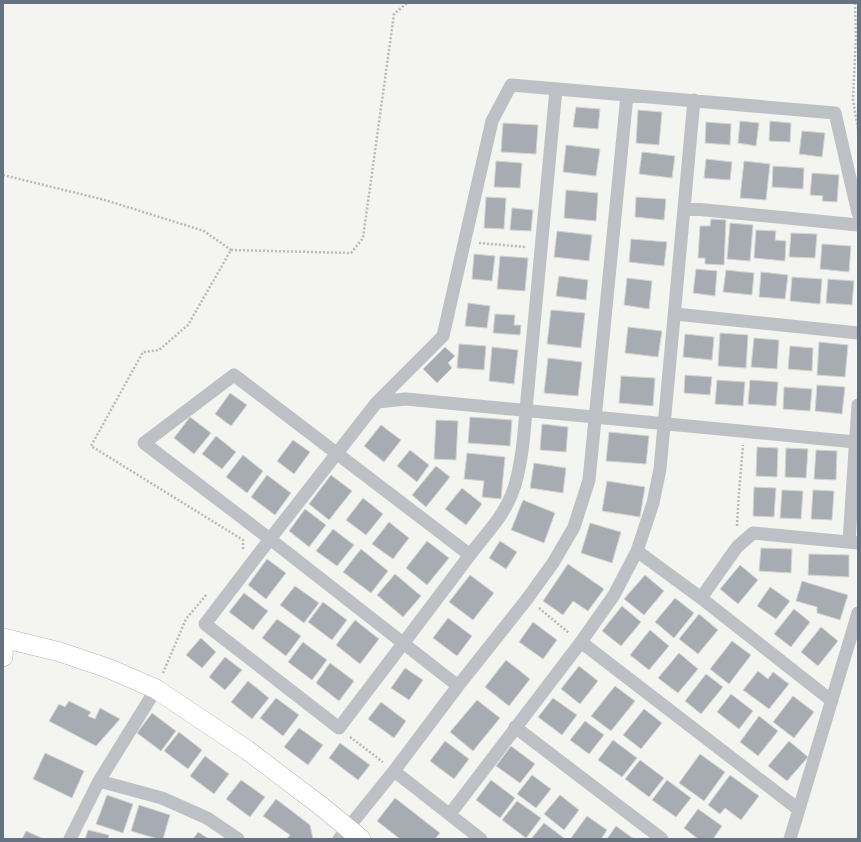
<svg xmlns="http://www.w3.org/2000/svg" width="861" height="842" viewBox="0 0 861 842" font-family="Roboto,sans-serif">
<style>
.building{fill:#a6acb2;stroke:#d5d5d3}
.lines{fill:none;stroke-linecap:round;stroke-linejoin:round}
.secondary-casing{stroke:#b2b6ba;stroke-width:20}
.path{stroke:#b7b9bc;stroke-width:2.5;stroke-dasharray:2 2;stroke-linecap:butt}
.street{stroke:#bdc0c4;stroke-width:13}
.secondary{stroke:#fff;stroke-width:19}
</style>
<rect width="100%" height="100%" fill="#f4f4f0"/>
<!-- building -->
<path class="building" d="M576,107L600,109L598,129L573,127Z
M638,110L662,112L659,145L636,143Z
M740,121L759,123L756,146L738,143Z
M770,121L791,123L790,142L769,141Z
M706,122L731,124L730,145L705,143Z
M503,123L538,125L536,154L501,152Z
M802,131L825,133L822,157L799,154Z
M566,145L600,149L596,176L563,172Z
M642,152L675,156L672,178L639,174Z
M706,159L732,162L730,180L704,178Z
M496,161L522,163L520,188L494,187Z
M744,161L770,164L766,200L740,198Z
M773,166L804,168L803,189L772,187Z
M812,173L839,175L837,202L822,201L823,196L810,195Z
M566,190L598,193L596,221L564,218Z
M486,197L506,198L504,229L484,228Z
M636,197L666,199L664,220L635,217Z
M512,208L533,210L531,231L510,230Z
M711,219L726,220L724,265L705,264V258H698L700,226H710Z
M730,223L753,225L750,261L727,259Z
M756,230L776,231L775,240L786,241L785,261L754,258Z
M557,231L592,235L589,261L554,257Z
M791,233L817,234L815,258L789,257Z
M631,239L667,242L664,266L629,262Z
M822,244L851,246L849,272L820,269Z
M474,254L495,256L492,281L472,279Z
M500,256L528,258L525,291L497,289Z
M696,269L717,271L715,296L693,293Z
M726,270L754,273L752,295L723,292Z
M761,272L788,275L785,299L759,297Z
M559,276L588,280L586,300L556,296Z
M792,277L822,279L820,304L790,301Z
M627,278L652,281L649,309L624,305Z
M828,279L854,281L852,305L826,303Z
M468,303L490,306L487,328L465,326Z
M551,310L585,313L581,348L547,344Z
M495,314L515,315L514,325H521L520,335L493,333Z
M628,327L662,331L658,357L625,353Z
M720,333L748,335L746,368L718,366Z
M685,334L714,337L712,360L683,357Z
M754,338L779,340L777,369L751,367Z
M819,342L848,345L845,377L817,375Z
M459,344L486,346L484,370L457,368Z
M790,346L813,348L812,371L788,369Z
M445,347L455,356L448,363L452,368L437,383L423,369Z
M492,347L518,350L514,384L489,381Z
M548,358L582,362L578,396L544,393Z
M685,375L712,377L710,395L684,393Z
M621,376L655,378L653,406L619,403Z
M717,380L745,382L743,406L715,404Z
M750,380L778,382L776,406L748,404Z
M817,385L845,387L842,414L815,411Z
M784,387L812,389L810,411L783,409Z
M230,393L247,405L231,426L215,414Z
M190,417L211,433L194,454L174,438Z
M470,417L512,420L510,446L468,443Z
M436,420L458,421L456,460L434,459Z
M542,424L568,427L566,452L540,450Z
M381,425L401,440L384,462L364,446Z
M609,432L649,436L646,464L606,461Z
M216,436L236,452L222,469L202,454Z
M293,440L310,452L294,474L277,461Z
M757,447L778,448L777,477L756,476Z
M786,448L808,449L806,478L785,477Z
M410,450L429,465L417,482L397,466Z
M816,450L837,451L836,480L814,479Z
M467,453L505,457L501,499L482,497L484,481L464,479Z
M243,455L263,471L247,493L226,477Z
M534,463L566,468L563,493L530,488Z
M436,466L450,477L426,507L412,495Z
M267,475L291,493L275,515L251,497Z
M331,475L352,491L329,520L309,504Z
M607,481L645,487L640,517L602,511Z
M754,487L776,488L774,517L753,516Z
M462,488L482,504L466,525L445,509Z
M782,490L803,491L801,519L780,518Z
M813,490L834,491L832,520L811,519Z
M363,498L383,514L366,535L346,520Z
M523,500L555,513L544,543L511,530Z
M305,509L326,525L309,547L289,531Z
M389,522L409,538L393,559L372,544Z
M590,523L621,532L612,563L581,553Z
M333,529L354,545L337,566L316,551Z
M427,541L449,558L427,585L406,568Z
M500,541L517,552L506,569L489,558Z
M761,548L792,549L791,573L759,571Z
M361,549L388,571L371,593L343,572Z
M809,554L849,555V577L808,575Z
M267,559L286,573L266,599L248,585Z
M568,564L604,589L588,611L573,601L563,615L543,601Z
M740,565L758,580L738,604L720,589Z
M395,574L421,596L403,617L377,595Z
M470,575L494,593L473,620L449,602Z
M645,575L664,591L644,615L624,599Z
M802,581L848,595L840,620L817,613V607L796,601Z
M295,586L319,603L304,623L280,605Z
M770,587L790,601L776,619L757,606Z
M244,593L268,611L253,630L229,612Z
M675,598L694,613L674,638L655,622Z
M323,602L347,620L332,640L308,622Z
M622,606L641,622L621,646L602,631Z
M794,609L810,622L791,647L774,634Z
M699,614L718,630L698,654L679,639Z
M448,618L472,636L457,656L433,638Z
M277,619L301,636L286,656L262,638Z
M355,620L379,639L360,664L336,645Z
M533,622L557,640L543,659L519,642Z
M821,627L838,641L818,666L801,652Z
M650,630L669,646L649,670L630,655Z
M201,638L216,652L202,668L186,655Z
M732,641L751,655L729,684L710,669Z
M303,642L327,660L312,680L288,662Z
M679,653L698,669L678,693L658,678Z
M225,657L242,670L225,690L209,677Z
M506,660L530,679L509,706L485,687Z
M330,663L354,681L339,701L316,683Z
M579,666L598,681L580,704L561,689Z
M405,668L423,680L409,700L391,688Z
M758,671L768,679L773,672L789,684L769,709L743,690Z
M706,674L723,687L701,714L685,701Z
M248,681L269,698L252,719L231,702Z
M615,686L635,701L611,731L591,716Z
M731,694L753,711L739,729L717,712Z
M793,696L814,712L794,738L773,722Z
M276,698L299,715L283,736L260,718Z
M553,698L577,715L562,735L538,717Z
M477,700L500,718L473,751L450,732Z
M69,701L91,712L88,716L95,719L100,708L120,719L96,746L49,721L59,704L65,707Z
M381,702L406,721L394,738L368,719Z
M644,709L662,723L641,749L623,735Z
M152,713L176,731L161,751L137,733Z
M759,716L778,731L758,756L740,742Z
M585,721L604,735L589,754L570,740Z
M299,728L323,745L308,765L284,747Z
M179,732L202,750L188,769L164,751Z
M613,740L637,758L622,777L598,760Z
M445,741L469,759L454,779L430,761Z
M789,741L808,757L787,781L768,766Z
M340,743L370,765L358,780L329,758Z
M511,746L535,764L520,783L496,766Z
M45,753L84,771L72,798L33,779Z
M700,754L725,772L704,801L679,783Z
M205,756L229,774L214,794L190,776Z
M640,760L664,778L649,797L625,779Z
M532,775L551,789L536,808L517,794Z
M730,775L759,796L741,820L725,808L720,814L708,805Z
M241,780L265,797L250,817L226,799Z
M491,780L515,798L500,818L476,800Z
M667,780L691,798L676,817L652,800Z
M107,795L133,804L123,833L96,824Z
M560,795L579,810L564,830L544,814Z
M395,798L440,833L435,839H400L377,821Z
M276,799L310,825L313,839H287L290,835L263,816Z
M517,801L541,818L526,838L502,820Z
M139,805L170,815L163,839H158L131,831Z
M698,809L722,826L713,839H698L684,828Z
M587,816L607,830L601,839H573L571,838Z
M544,823L564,838L563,839H531Z
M616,826L634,839H607Z
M88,830L109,835L108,839H85Z
M26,831L44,839H22Z
M198,832L209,839H193Z"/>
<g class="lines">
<defs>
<path id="secondary" d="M3,638L60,652L110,669L156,689L247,750L321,806L361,839
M3,657L4,638"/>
</defs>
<!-- secondary casing -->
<use href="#secondary" class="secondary-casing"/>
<!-- path -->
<path class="path" d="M855,3L856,35L853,100L858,129
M3,175L105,200L204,231L231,250
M479,243L526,247
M737,526L739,492L743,445
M243,549V540L91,446L143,352L159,350L188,325L231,250L351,253L363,238L394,14L407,3
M539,608L569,633
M163,673L186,619L207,594
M350,737L383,762"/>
<!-- street -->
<path class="street" d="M556,89L526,410C524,435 522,461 515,485C506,515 487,532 469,556C426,614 382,671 339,728L205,624L270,539L377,402L443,336L492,121L511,85C619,94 727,103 835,113L858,213
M685,208L858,225
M675,314L858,333
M377,402L406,399L855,442
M849,542L858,405
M637,551L701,598L832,701
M701,598L737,547L753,533L858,543
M581,642L798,809
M458,686L270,539L144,443L234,375L470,555
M515,727L662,839
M394,771L481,839
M99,781L162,798L207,818L238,839
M450,814L581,642L614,595L637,551L653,503L660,469L694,100
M70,839L99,781L156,689
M339,839L394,771L458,686L527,599L553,563L574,527L589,480L627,95
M790,839L858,613"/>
<!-- secondary -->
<use href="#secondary" class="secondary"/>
</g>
<!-- border -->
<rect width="861" height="842" fill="none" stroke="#65727f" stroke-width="8"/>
</svg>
